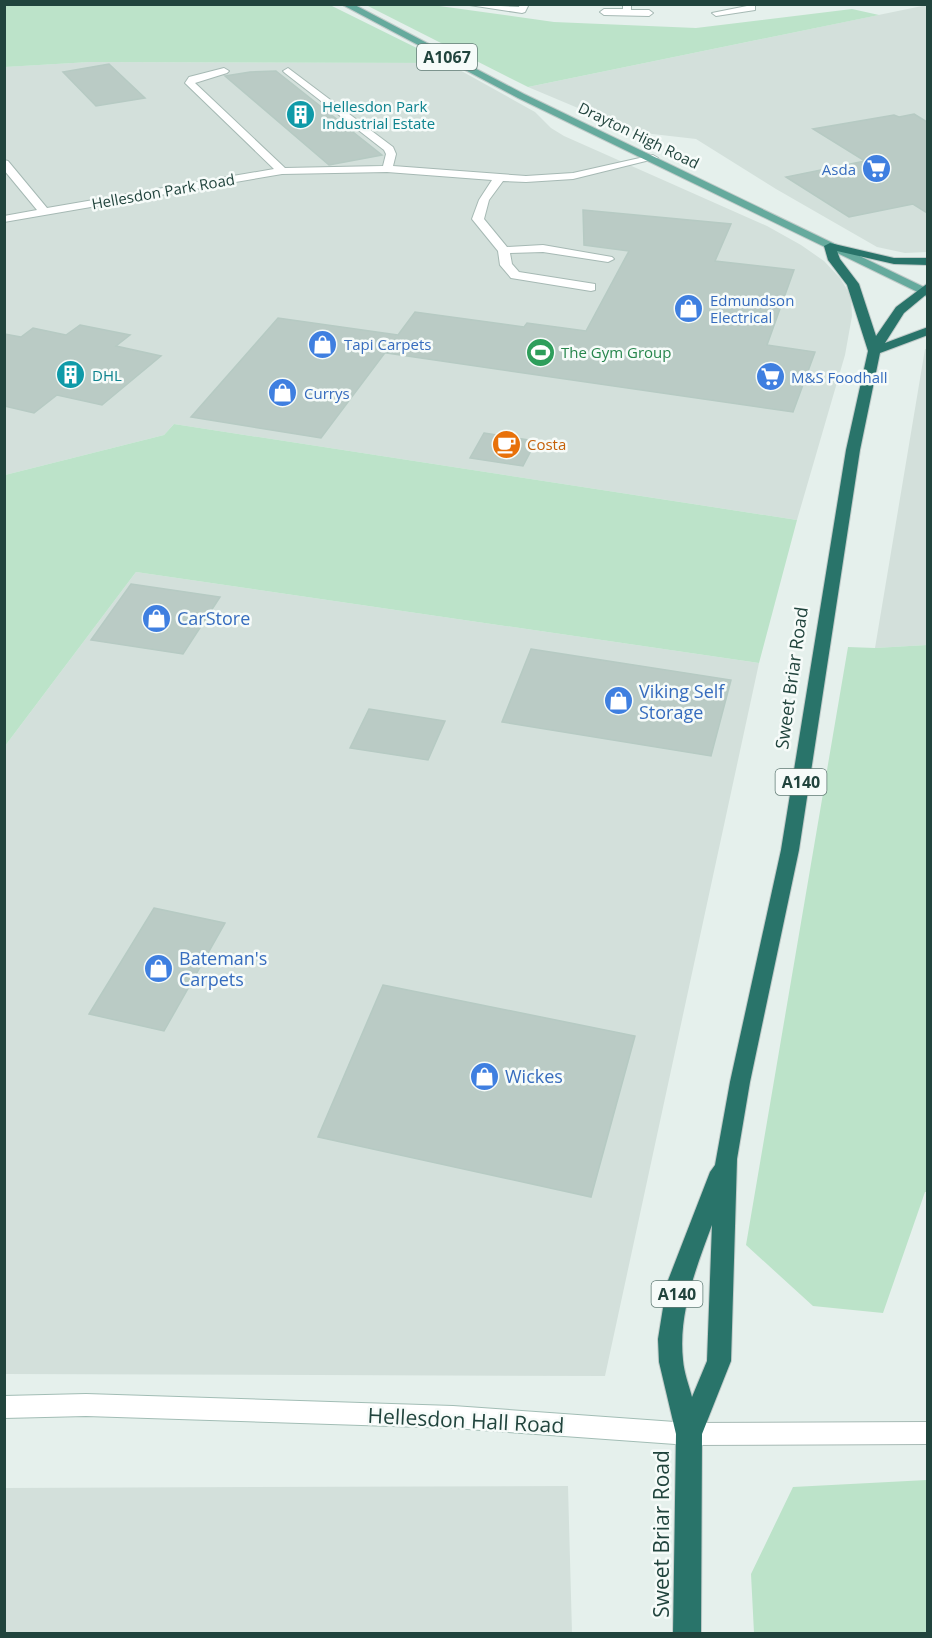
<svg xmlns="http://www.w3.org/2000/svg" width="932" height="1638" viewBox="0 0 932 1638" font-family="'Open Sans',sans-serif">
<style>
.built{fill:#d3e0db}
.green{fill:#bce3c9}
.building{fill:#bacbc5;stroke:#b6cac3;stroke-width:1.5}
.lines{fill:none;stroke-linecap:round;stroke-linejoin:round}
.street-casing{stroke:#a6b9b4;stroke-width:2}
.secondary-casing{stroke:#a2bdb5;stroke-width:2}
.primary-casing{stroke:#c1cbc9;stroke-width:2}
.highway-casing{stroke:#c1cbc9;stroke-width:2}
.street{fill:#fff;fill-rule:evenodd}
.secondary{fill:#fff;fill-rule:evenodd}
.primary{fill:#65aa9d;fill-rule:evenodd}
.highway{fill:#29746a;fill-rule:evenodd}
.labels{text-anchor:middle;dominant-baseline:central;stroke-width:5;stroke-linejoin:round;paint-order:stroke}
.far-culture-label{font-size:15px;fill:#0d838f;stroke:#f6fbf9;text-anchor:start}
.far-street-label{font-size:15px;fill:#21443d;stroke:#f6fbf9}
.far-shop-label{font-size:15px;fill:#366cbe;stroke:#f6fbf9;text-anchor:start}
.far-leisure-label{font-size:15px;fill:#27864d;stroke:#f6fbf9;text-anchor:start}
.far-food-label{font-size:15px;fill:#c56008;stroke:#f6fbf9;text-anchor:start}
.shield{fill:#f6fbf9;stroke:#617b75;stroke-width:1.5}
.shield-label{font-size:16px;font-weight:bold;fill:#21443d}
.shop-label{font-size:18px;fill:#366cbe;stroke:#f6fbf9;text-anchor:start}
.street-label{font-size:18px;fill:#21443d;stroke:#f6fbf9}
.near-street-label{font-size:21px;fill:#21443d;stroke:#f6fbf9}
</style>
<rect width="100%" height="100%" fill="#e5f0ec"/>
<!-- built -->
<path class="built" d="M927,5V252L905,253L877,247L776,189L696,139L635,132L528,87Z
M90,62L447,63L535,112L551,128L564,136L767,226L801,245L824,261L840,278L851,296L852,316L845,355L797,520L174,424L164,435L5,475L4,67Z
M925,349H927V645L875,648Z
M136,572L759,663L605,1376L5,1374V746Z
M568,1486L572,1633H5V1488Z"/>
<!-- green -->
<path class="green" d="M4,5H330L447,63L90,62L5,67Z
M432,5L554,22L696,28L852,9L879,15L528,87L366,5Z
M174,424L797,520L759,663L136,572L5,746V475L164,435Z
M927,645V1192H925L883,1313L813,1306L746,1245L848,647L875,648Z
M927,1480V1633H754L751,1574L793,1487Z"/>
<!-- building -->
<path class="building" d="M109,64L145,98L96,106L63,72Z
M276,71L382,155L329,165L225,76L250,72Z
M914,114L927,122V213L913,204L849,217L786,177L865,161L813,129L894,115L899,117Z
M583,210L731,224L715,261L794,270L767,345L815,352L793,412L386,353L396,338L321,438L191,417L278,318L398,335L415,312L524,327L527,323L586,331L629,251L584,245Z
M80,325L130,335L116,346L161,356L102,405L57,395L34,413L4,406V334L21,337L33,328L66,335Z
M484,433L536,441L523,466L470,458Z
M131,584L220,597L183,654L91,640Z
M531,649L731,680L711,756L502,722Z
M369,709L445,721L428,760L350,748Z
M154,908L225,923L164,1031L89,1014Z
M383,985L635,1036L591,1197L318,1137Z"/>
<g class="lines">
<defs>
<path id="street" d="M463,4L519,7L520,4H529L525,12L522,13Z
M623,4H631V10H649L653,13L649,16L604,15L600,12L604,9H623Z
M752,5L755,6V10L716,16L712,13Z
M224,68L229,71L227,73L195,83L285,168L383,166L386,154L384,150L285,73L283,71L288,68L393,147L396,154L393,166L526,176L573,173L653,155L658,158L573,179L526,182L503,181L489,200L484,219L507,247L543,245L612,257L614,259L608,262L543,252L510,253L512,264L519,272L595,284V290L591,291L511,278L500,265L498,251L472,219L479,200L492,180L387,172L282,174L4,222V216L37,210L4,170V160L8,161L47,208L274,169L185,83L189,77Z
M928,1422V1444L689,1445L680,1442L676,1434L680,1426L689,1423Z"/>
<path id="secondary" d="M86,1394L453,1406L689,1423L698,1426L702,1434L698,1442L689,1445L453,1428L86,1416L4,1418V1396Z"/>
<path id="primary" d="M341,4H353L524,94L928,289V297L518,98Z"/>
<path id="highway" d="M830,243L894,258H928V265L894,264L837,251L840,259L859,284L876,336L896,307L928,283V293L904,313L885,343L928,327V335L880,353L860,450L799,850L750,1082L737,1159L731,1361L702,1434L701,1634H673L676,1434L659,1362L658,1339L667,1283L710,1172L715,1165L730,1082L781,850L846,450L868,351L847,285L828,260L824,246ZM712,1225L707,1361L692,1397C689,1385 684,1373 683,1360C678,1314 696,1268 712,1225Z"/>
</defs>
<!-- street casing -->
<use href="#street" class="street-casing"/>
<!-- secondary casing -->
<use href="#secondary" class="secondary-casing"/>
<!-- primary casing -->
<use href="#primary" class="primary-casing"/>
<!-- highway casing -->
<use href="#highway" class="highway-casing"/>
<!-- street -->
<use href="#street" class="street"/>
<!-- secondary -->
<use href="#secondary" class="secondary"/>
<!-- primary -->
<use href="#primary" class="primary"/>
<!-- highway -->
<use href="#highway" class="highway"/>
</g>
<!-- icons -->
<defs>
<symbol id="building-disc" viewBox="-11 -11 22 22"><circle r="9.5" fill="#0f9aa8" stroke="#f6fbf9"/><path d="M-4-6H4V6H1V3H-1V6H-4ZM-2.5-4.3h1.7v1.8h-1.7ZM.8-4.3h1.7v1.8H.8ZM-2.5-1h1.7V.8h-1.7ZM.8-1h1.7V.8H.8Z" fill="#fff"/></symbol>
<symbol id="supermarket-disc" viewBox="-11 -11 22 22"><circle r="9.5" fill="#3f7fe0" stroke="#f6fbf9"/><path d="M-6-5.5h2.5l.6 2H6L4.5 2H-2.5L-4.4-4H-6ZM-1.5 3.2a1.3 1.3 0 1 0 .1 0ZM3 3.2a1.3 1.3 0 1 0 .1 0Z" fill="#fff"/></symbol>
<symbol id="shop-disc" viewBox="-11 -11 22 22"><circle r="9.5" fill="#3f7fe0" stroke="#f6fbf9"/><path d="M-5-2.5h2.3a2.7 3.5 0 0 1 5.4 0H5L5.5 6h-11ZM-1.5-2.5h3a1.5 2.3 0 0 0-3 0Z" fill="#fff"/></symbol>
<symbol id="stadium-disc" viewBox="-11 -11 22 22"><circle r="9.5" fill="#2e9e5b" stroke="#f6fbf9"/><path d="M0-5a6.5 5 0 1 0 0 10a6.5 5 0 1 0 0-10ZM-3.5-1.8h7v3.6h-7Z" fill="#fff"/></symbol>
<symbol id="cafe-disc" viewBox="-11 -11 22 22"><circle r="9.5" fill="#e8710a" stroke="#f6fbf9"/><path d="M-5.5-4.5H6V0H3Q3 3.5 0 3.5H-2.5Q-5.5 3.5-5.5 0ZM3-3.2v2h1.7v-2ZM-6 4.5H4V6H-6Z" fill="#fff"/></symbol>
</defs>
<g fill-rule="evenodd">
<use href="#building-disc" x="284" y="98" width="33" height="33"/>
<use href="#supermarket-disc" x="860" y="152" width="33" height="33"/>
<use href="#shop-disc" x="672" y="292" width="33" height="33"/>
<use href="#shop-disc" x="306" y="328" width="33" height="33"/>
<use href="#stadium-disc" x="524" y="336" width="33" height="33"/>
<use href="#building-disc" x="54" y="358" width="33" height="33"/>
<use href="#supermarket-disc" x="754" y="360" width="33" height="33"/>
<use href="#shop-disc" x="266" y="376" width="33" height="33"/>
<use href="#cafe-disc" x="490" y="428" width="33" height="33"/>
<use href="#shop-disc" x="140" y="602" width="33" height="33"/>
<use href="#shop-disc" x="602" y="684" width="33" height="33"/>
<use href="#shop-disc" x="142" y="952" width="33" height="33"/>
<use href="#shop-disc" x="468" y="1060" width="33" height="33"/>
</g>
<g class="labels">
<!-- far-culture labels -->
<g class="far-culture-label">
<text x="322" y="106">Hellesdon Park<tspan x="322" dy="17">Industrial Estate</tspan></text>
<text x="92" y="375">DHL</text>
</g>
<!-- far-street labels -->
<g class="far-street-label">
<text transform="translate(639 135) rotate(26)">Drayton High Road</text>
<text transform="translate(163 191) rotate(-10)">Hellesdon Park Road</text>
</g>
<!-- far-shop labels -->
<g class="far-shop-label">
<text x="856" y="169" text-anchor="end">Asda</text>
<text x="710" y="300">Edmundson<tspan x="710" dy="17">Electrical</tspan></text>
<text x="344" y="344">Tapi Carpets</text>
<text x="791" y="377">M&amp;S Foodhall</text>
<text x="304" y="393">Currys</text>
</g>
<!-- far-leisure labels -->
<g class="far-leisure-label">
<text x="561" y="352">The Gym Group</text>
</g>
<!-- far-food labels -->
<g class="far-food-label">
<text x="527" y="444">Costa</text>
</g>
<!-- shield labels -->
<g class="shield">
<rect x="417" y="44" width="60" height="26" rx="4.5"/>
<rect x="775.5" y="769" width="51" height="26" rx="4.5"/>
<rect x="651.5" y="1281" width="51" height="26" rx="4.5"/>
</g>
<g class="shield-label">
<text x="447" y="57">A1067</text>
<text x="801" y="782">A140</text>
<text x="677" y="1294">A140</text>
</g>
<!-- shop labels -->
<g class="shop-label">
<text x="177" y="618">CarStore</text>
<text x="639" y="691">Viking Self<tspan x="639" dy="21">Storage</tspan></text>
<text x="179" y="958">Bateman's<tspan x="179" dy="21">Carpets</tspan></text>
<text x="505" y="1076">Wickes</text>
</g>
<!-- street labels -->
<g class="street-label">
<text transform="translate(791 678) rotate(-82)">Sweet Briar Road</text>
</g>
<!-- near-street labels -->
<g class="near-street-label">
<text transform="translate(466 1420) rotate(3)">Hellesdon Hall Road</text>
<text transform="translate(661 1534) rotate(-90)">Sweet Briar Road</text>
</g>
</g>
<!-- border -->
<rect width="932" height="1638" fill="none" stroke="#21443d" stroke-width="12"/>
</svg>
